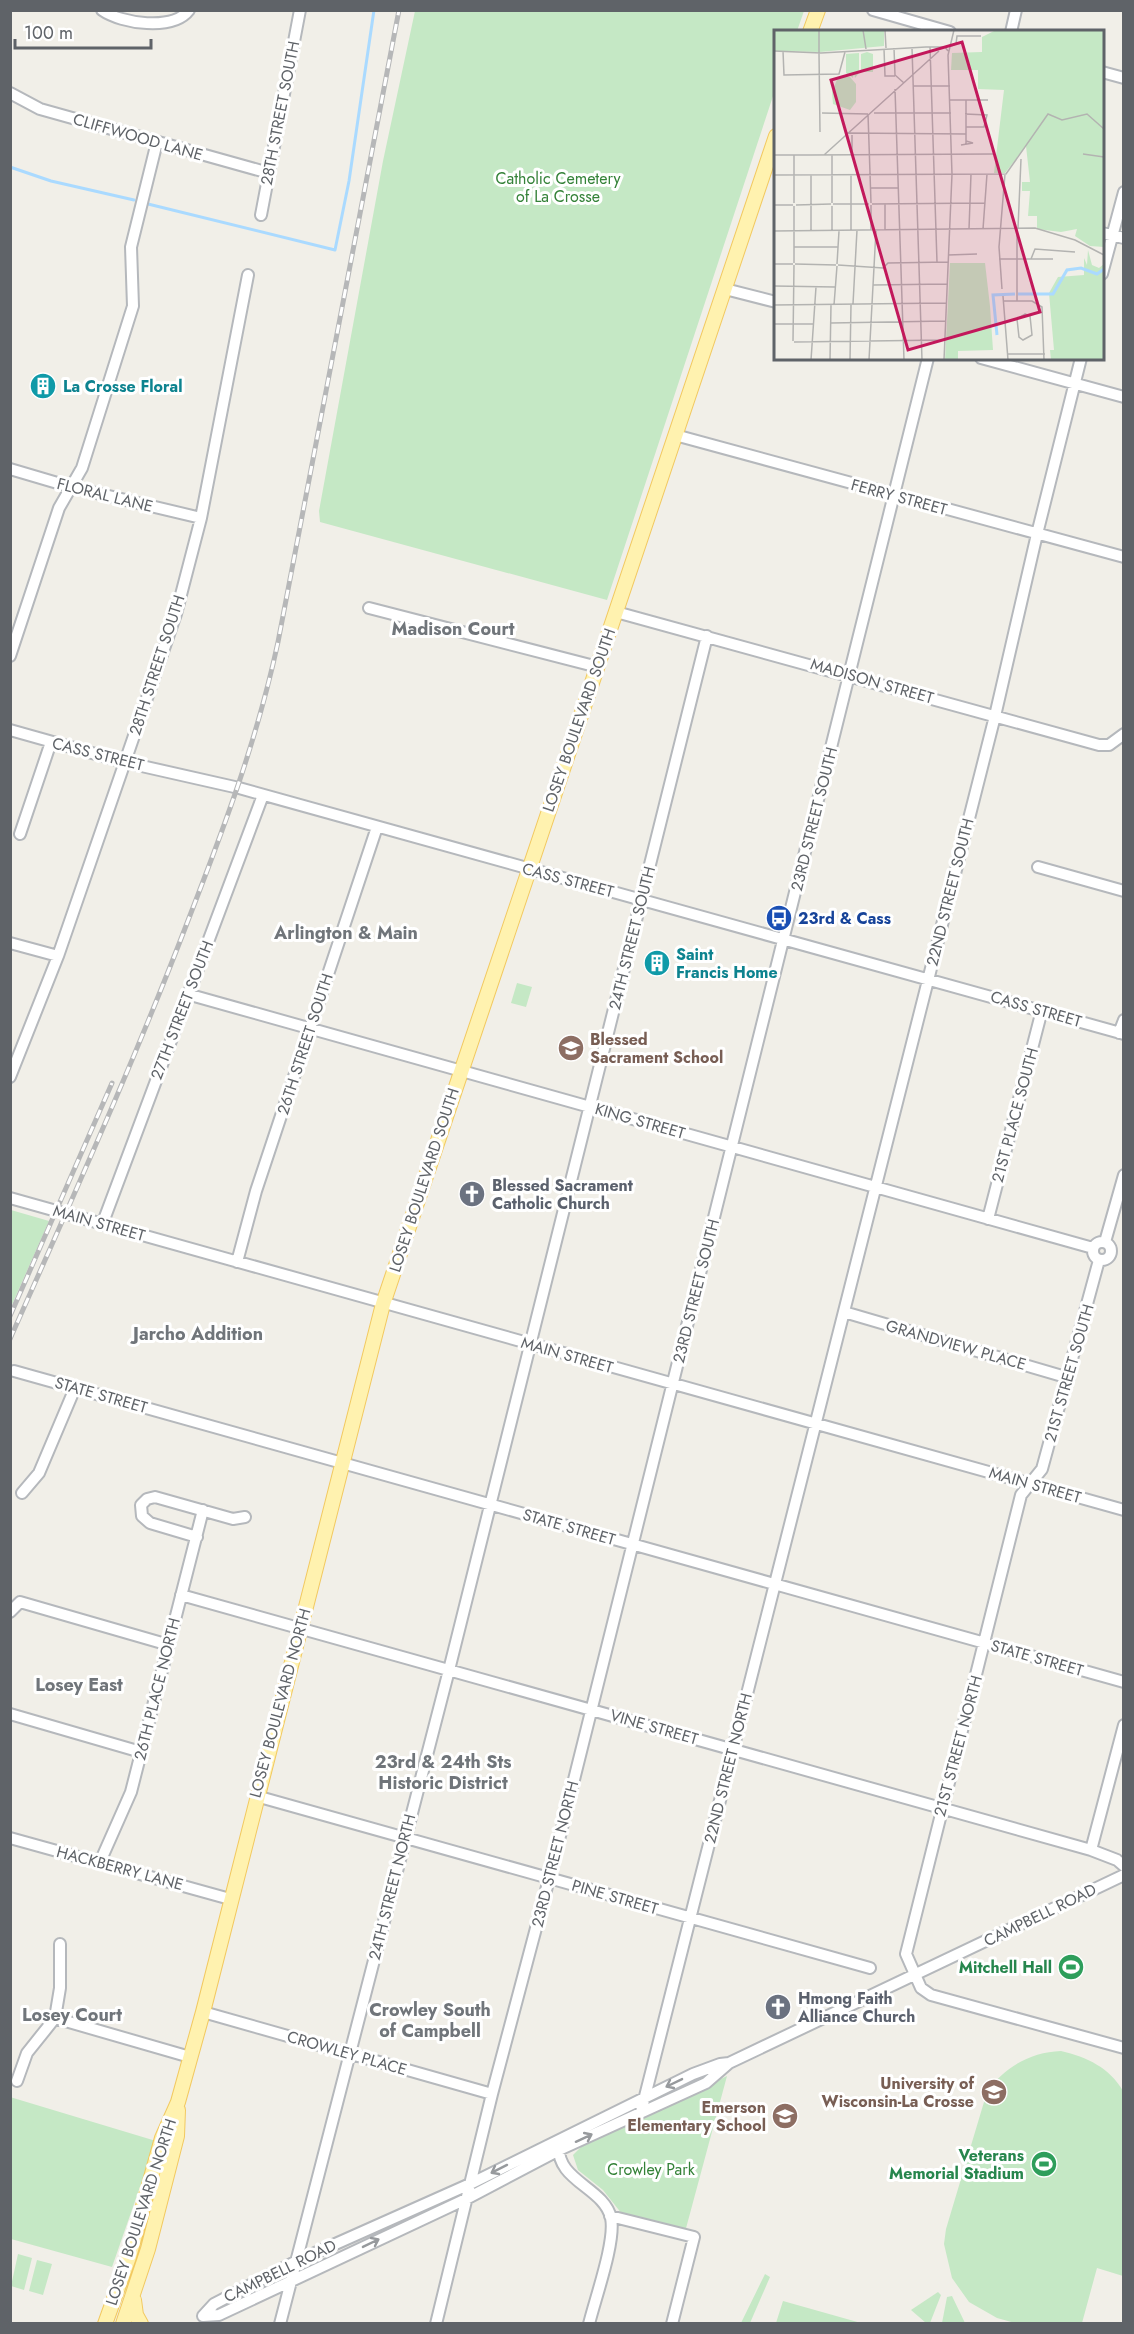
<svg xmlns="http://www.w3.org/2000/svg" width="1134" height="2334" viewBox="0 0 1134 2334" font-family="Jost,sans-serif">
<style>
.green{fill:#c5e8c5}
.lines{fill:none;stroke-linecap:round;stroke-linejoin:round}
.stream{stroke:#aadaff;stroke-width:3}
.minor-casing{stroke:#b5b8bc;stroke-width:14}
.major-casing{stroke:#f2c960;stroke-width:16}
.minor{stroke:#fff;stroke-width:10}
.major{stroke:#fff2af;stroke-width:14}
.rail-casing{stroke:#b6b7b8;stroke-width:5}
.rail{stroke:#fff;stroke-width:3;stroke-dasharray:9;stroke-linecap:butt}
.oneway{stroke:#979a9d}
.labels{text-anchor:middle;dominant-baseline:central;stroke-width:6;stroke-linejoin:round;paint-order:stroke}
.street-label{font-size:16px;fill:#5f6368;stroke:#fff}
.park-label{font-size:16px;fill:#348238;stroke:#fff}
.culture-label{font-size:16px;font-weight:bold;fill:#0d838f;stroke:#fff;text-anchor:start}
.transit-label{font-size:16px;font-weight:bold;fill:#164399;stroke:#fff;text-anchor:start}
.education-label{font-size:16px;font-weight:bold;fill:#785e54;stroke:#fff;text-anchor:end}
.worship-label{font-size:16px;font-weight:bold;fill:#5b616d;stroke:#fff;text-anchor:start}
.leisure-label{font-size:16px;font-weight:bold;fill:#27864d;stroke:#fff;text-anchor:end}
.neighbourhood-label{font-size:18px;font-weight:bold;fill:#70757a;stroke:#fff}
.inset-river{fill:none;stroke:#aadaff;stroke-width:3}
.inset-road{fill:none;stroke:#b3b3b1;stroke-width:1.5}
.view{fill:#c2185b;fill-opacity:0.15;stroke:#c2185b;stroke-width:3}
.inset-edge{fill:none;stroke:#5f6368;stroke-width:3}
</style>
<rect width="100%" height="100%" fill="#f1efe8"/>
<!-- green -->
<path class="green" d="M415,11H804L797,31L776,32L775,90L607,600L320,522L319,511L383,161Z
M517,983L532,987L526,1007L511,1003Z
M11,1210L49,1221L11,1307L10,1210Z
M1061,2051C1087,2057 1110,2068 1123,2091V2276L1097,2268L1082,2323H1015L997,2318L969,2302L952,2278L944,2244L946,2229L987,2092C1004,2067 1031,2052 1061,2051Z
M727,2076L685,2232L622,2214L603,2190L578,2170L573,2155L581,2147Z
M10,2097L156,2141L112,2267L11,2239Z
M18,2254L32,2258L24,2290L11,2286Z
M37,2260L52,2264L43,2295L29,2291Z
M765,2274L770,2277L750,2323H741Z
M938,2292L941,2295L930,2323H926L911,2310Z
M952,2296L965,2323H942L947,2297Z
M783,2301L861,2323H776Z"/>
<g class="lines">
<!-- stream -->
<path class="stream" d="M10,167L51,181L134,200
M148,204L335,250L349,181L374,10"/>
<defs>
<path id="minor" d="M102,10C122,24 173,31 189,10
M873,10L950,32
M1011,32L1016,10
M1102,72L1124,78
M10,93L40,109L269,173
M261,215L300,10
M1102,233L1124,238
M1102,274L1124,192
M725,289L776,302
M981,358L1124,397
M675,435L1124,557
M10,469L71,487L201,518
M369,608L598,667
M616,612L1099,745H1109L1124,734
M10,656L59,508L82,468L133,306L131,247L157,142
M10,730L124,762L239,788L1124,1034
M20,834L51,742
M1038,867L1124,891
M10,943L58,956
M187,994L1093,1248
M1119,1033L1124,1020
M10,1077L58,956L176,614L201,518L248,275
M10,1198L1124,1510
M988,1219L1042,1010
M102,1225L263,795
M1093 1251a9 9 0 1 1 18 0a9 9 0 1 1-18 0Z
M1105,1242L1124,1175
M1099,1260L1042,1469L1021,1495L906,1954L921,1988L931,1995L1124,2048
M237,1262L256,1191L377,827
M844,1312L1069,1378
M14,1371L1124,1682
M22,1493L39,1473L75,1388
M197,1537L150,1523L142,1516L141,1505L147,1499L155,1497L233,1519L245,1517
M181,1595L1091,1850L1117,1860L1124,1866
M10,1612L20,1602L169,1645
M10,1714L141,1752
M256,1796L870,1968
M10,1838L230,1899
M1091,1850L1124,1725
M100,1862L131,1792L203,1510
M203,2012L492,2094
M55,2018L190,2057
M17,2081L27,2053L55,2018L60,1988V1944
M641,2112L995,716L1037,534L1081,358
M559,2144C555,2181 604,2187 611,2218C616,2241 595,2299 589,2324
M610,2216L694,2237L672,2324
M203,2316L219,2315L466,2199L559,2150L706,2083L729,2063L1124,1875
M203,2316L214,2304L295,2262L470,2184L693,2074L720,2064L729,2063
M280,2324L449,1670L707,636
M436,2324L492,2094L553,1864L928,358"/>
<path id="major" d="M810,32L818,10
M134,2300L136,2315L141,2324
M105,2324L129,2257L162,2138L178,2102L203,2012L383,1304L776,136
M123,2324L148,2249L177,2136L178,2110"/>
</defs>
<!-- minor casing -->
<use href="#minor" class="minor-casing"/>
<!-- major casing -->
<use href="#major" class="major-casing"/>
<!-- minor -->
<use href="#minor" class="minor"/>
<!-- major -->
<use href="#major" class="major"/>
<defs>
<path id="rail" d="M10,1316L112,1083
M10,1339C72,1199 135,1060 189,918C225,825 257,740 278,642L399,10"/>
</defs>
<!-- rail casing -->
<use href="#rail" class="rail-casing"/>
<!-- rail -->
<use href="#rail" class="rail"/>
</g>
<!-- one-way arrows -->
<defs><path id="oneway-shaft" d="M-6 0H5M1.5-3L5.5 0L1.5 3" fill="none" stroke-width="1.6" stroke-linecap="round" stroke-linejoin="round" transform="scale(1.5)"/></defs>
<g class="oneway">
<use href="#oneway-shaft" transform="translate(674 2083) rotate(154)"/>
<use href="#oneway-shaft" transform="translate(584 2138) rotate(-25)"/>
<use href="#oneway-shaft" transform="translate(499 2169) rotate(153)"/>
<use href="#oneway-shaft" transform="translate(371 2243) rotate(-26)"/>
</g>
<!-- icons -->
<defs>
<symbol id="building-disc" viewBox="-11 -11 22 22"><circle r="9.5" fill="#0f9aa8" stroke="#fff"/><path d="M-4-6H4V6H1V3H-1V6H-4ZM-2.5-4.3h1.7v1.8h-1.7ZM.8-4.3h1.7v1.8H.8ZM-2.5-1h1.7V.8h-1.7ZM.8-1h1.7V.8H.8Z" fill="#fff"/></symbol>
<symbol id="bus-disc" viewBox="-11 -11 22 22"><circle r="9.5" fill="#1a4fb4" stroke="#fff"/><path d="M-5-6H5V4H4V6H2V4H-2V6H-4V4H-5ZM-3.5-4V0h7V-4ZM-3.5 1.2v1.5H-2V1.2ZM2 1.2v1.5H3.5V1.2Z" fill="#fff"/></symbol>
<symbol id="school-disc" viewBox="-11 -11 22 22"><circle r="9.5" fill="#8d6e63" stroke="#fff"/><path d="M0-5L7-2L0 1L-7-2ZM-4 1L0 2.5L4 1V4Q0 6-4 4Z" fill="#fff"/></symbol>
<symbol id="church-disc" viewBox="-11 -11 22 22"><circle r="9.5" fill="#6b7280" stroke="#fff"/><path d="M-1.2-6h2.4v3.5h3.3v2.4h-3.3V6h-2.4V-.1h-3.3v-2.4h3.3Z" fill="#fff"/></symbol>
<symbol id="stadium-disc" viewBox="-11 -11 22 22"><circle r="9.5" fill="#2e9e5b" stroke="#fff"/><path d="M0-5a6.5 5 0 1 0 0 10a6.5 5 0 1 0 0-10ZM-3.5-1.8h7v3.6h-7Z" fill="#fff"/></symbol>
<symbol id="university-disc" viewBox="-11 -11 22 22"><circle r="9.5" fill="#8d6e63" stroke="#fff"/><path d="M0-5L7-2L0 1L-7-2ZM-4 1L0 2.5L4 1V4Q0 6-4 4Z" fill="#fff"/></symbol>
</defs>
<g fill-rule="evenodd">
<use href="#building-disc" x="28" y="371" width="30" height="30"/>
<use href="#bus-disc" x="764" y="903" width="30" height="30"/>
<use href="#building-disc" x="642" y="948" width="30" height="30"/>
<use href="#school-disc" x="556" y="1033" width="30" height="30"/>
<use href="#church-disc" x="457" y="1179" width="30" height="30"/>
<use href="#stadium-disc" x="1056" y="1952" width="30" height="30"/>
<use href="#church-disc" x="763" y="1992" width="30" height="30"/>
<use href="#university-disc" x="979" y="2077" width="30" height="30"/>
<use href="#school-disc" x="770" y="2101" width="30" height="30"/>
<use href="#stadium-disc" x="1029" y="2149" width="30" height="30"/>
</g>
<g class="labels">
<!-- street labels -->
<g class="street-label">
<text transform="translate(280 113) rotate(-79)">28TH STREET SOUTH</text>
<text transform="translate(138 137) rotate(16)">CLIFFWOOD LANE</text>
<text transform="translate(105 495) rotate(14)">FLORAL LANE</text>
<text transform="translate(899 497) rotate(15)">FERRY STREET</text>
<text transform="translate(157 665) rotate(-72)">28TH STREET SOUTH</text>
<text transform="translate(872 681) rotate(16)">MADISON STREET</text>
<text transform="translate(579 720) rotate(-71)">LOSEY BOULEVARD SOUTH</text>
<text transform="translate(98 754) rotate(14)">CASS STREET</text>
<text transform="translate(814 819) rotate(-76)">23RD STREET SOUTH</text>
<text transform="translate(568 880) rotate(15)">CASS STREET</text>
<text transform="translate(950 892) rotate(-76)">22ND STREET SOUTH</text>
<text transform="translate(632 938) rotate(-76)">24TH STREET SOUTH</text>
<text transform="translate(1036 1009) rotate(16)">CASS STREET</text>
<text transform="translate(182 1010) rotate(-69)">27TH STREET SOUTH</text>
<text transform="translate(305 1044) rotate(-72)">26TH STREET SOUTH</text>
<text transform="translate(1015 1115) rotate(-75)">21ST PLACE SOUTH</text>
<text transform="translate(640 1121) rotate(16)">KING STREET</text>
<text transform="translate(424 1180) rotate(-72)">LOSEY BOULEVARD SOUTH</text>
<text transform="translate(99 1223) rotate(16)">MAIN STREET</text>
<text transform="translate(696 1291) rotate(-76)">23RD STREET SOUTH</text>
<text transform="translate(956 1345) rotate(16)">GRANDVIEW PLACE</text>
<text transform="translate(567 1355) rotate(16)">MAIN STREET</text>
<text transform="translate(1069 1373) rotate(-74)">21ST STREET SOUTH</text>
<text transform="translate(101 1395) rotate(16)">STATE STREET</text>
<text transform="translate(1035 1485) rotate(16)">MAIN STREET</text>
<text transform="translate(569 1527) rotate(16)">STATE STREET</text>
<text transform="translate(1037 1658) rotate(16)">STATE STREET</text>
<text transform="translate(157 1689) rotate(-76)">26TH PLACE NORTH</text>
<text transform="translate(280 1703) rotate(-75)">LOSEY BOULEVARD NORTH</text>
<text transform="translate(654 1727) rotate(16)">VINE STREET</text>
<text transform="translate(958 1746) rotate(-75)">21ST STREET NORTH</text>
<text transform="translate(728 1768) rotate(-76)">22ND STREET NORTH</text>
<text transform="translate(555 1854) rotate(-76)">23RD STREET NORTH</text>
<text transform="translate(120 1868) rotate(15)">HACKBERRY LANE</text>
<text transform="translate(392 1887) rotate(-76)">24TH STREET NORTH</text>
<text transform="translate(615 1897) rotate(16)">PINE STREET</text>
<text transform="translate(1040 1915) rotate(-26)">CAMPBELL ROAD</text>
<text transform="translate(347 2053) rotate(16)">CROWLEY PLACE</text>
<text transform="translate(141 2212) rotate(-72)">LOSEY BOULEVARD NORTH</text>
<text transform="translate(280 2271) rotate(-26)">CAMPBELL ROAD</text>
</g>
<!-- park labels -->
<g class="park-label">
<text x="558" y="178">Catholic Cemetery<tspan x="558" dy="18">of La Crosse</tspan></text>
<text x="651" y="2169">Crowley Park</text>
</g>
<!-- culture labels -->
<g class="culture-label">
<text x="63" y="386">La Crosse Floral</text>
<text x="676" y="954">Saint<tspan x="676" dy="18">Francis Home</tspan></text>
</g>
<!-- transit labels -->
<g class="transit-label">
<text x="798" y="918">23rd &amp; Cass</text>
</g>
<!-- education labels -->
<g class="education-label">
<text x="590" y="1039" text-anchor="start">Blessed<tspan x="590" dy="18">Sacrament School</tspan></text>
<text x="974" y="2083">University of<tspan x="974" dy="18">Wisconsin-La Crosse</tspan></text>
<text x="766" y="2107">Emerson<tspan x="766" dy="18">Elementary School</tspan></text>
</g>
<!-- worship labels -->
<g class="worship-label">
<text x="492" y="1185">Blessed Sacrament<tspan x="492" dy="18">Catholic Church</tspan></text>
<text x="798" y="1998">Hmong Faith<tspan x="798" dy="18">Alliance Church</tspan></text>
</g>
<!-- leisure labels -->
<g class="leisure-label">
<text x="1052" y="1967">Mitchell Hall</text>
<text x="1024" y="2155">Veterans<tspan x="1024" dy="18">Memorial Stadium</tspan></text>
</g>
<!-- neighbourhood labels -->
<g class="neighbourhood-label">
<text x="453" y="629">Madison Court</text>
<text x="346" y="933">Arlington &amp; Main</text>
<text x="198" y="1334">Jarcho Addition</text>
<text x="79" y="1685">Losey East</text>
<text x="443" y="1762">23rd &amp; 24th Sts<tspan x="443" dy="21">Historic District</tspan></text>
<text x="430" y="2010">Crowley South<tspan x="430" dy="21">of Campbell</tspan></text>
<text x="72" y="2015">Losey Court</text>
</g>
</g>
<!-- overview -->
<g transform="translate(774 30)">
<rect width="330" height="330" fill="#f1efe8"/>
<path d="M0,0H110V16L46,22L0,21ZM222,0H330V217L316,216L301,206L303,199L287,202L263,199V186H254L256,161H248V152H256L252,116L231,143H220L230,60L204,59V40H177L178,23L208,22V7ZM93,22L99,24V42H87V24ZM85,23V43L81,48L80,43L79,48L72,43V24ZM64,47H76L82,54V72L76,80L59,74L58,62ZM314,220L318,235L325,238L330,234V330H277L276,320H280L275,263L284,247L310,245V228L313,235ZM176,233H211L216,276L219,320L184,321V330H171Z" fill="#c5e8c5"/>
<path class="inset-river" d="M244,264H279L293,240L307,238L323,244L330,239M223,305L219,265L241,264"/>
<path class="inset-road" d="M89,0L92,19M111,0L112,18M177,16L182,14L183,6H207M156,17L163,232M120,18L121,45L130,53M138,18L148,330M110,19L111,46H121M0,21L47,23L152,17H171L174,21M9,21L10,45L65,44L71,22M45,23L46,102M45,23V0M139,56H176M121,59L130,330M176,70H214M48,83L94,84M100,83H177M94,84L97,173M191,84L213,85L210,97H192M73,103L192,104M78,105V125M192,114V70M187,115L199,113L192,111M309,124L330,127M0,125H36M20,125V173M35,125L219,124M50,125L165,21M0,145L232,144L274,84L288,90L313,84L330,99M37,145V201M77,145V200M96,158H124M58,173V125M59,174H95M98,174L211,173M111,174V200M0,175H19M22,175L57,174M97,175V200M58,176V201M244,198L247,129M195,199L197,144M209,199L213,144M0,201L261,198L301,210L330,225M20,217H64M174,225L203,224M225,229H279M257,229L261,219L301,222M20,233V176M0,234H19M21,234L62,235M63,234L65,201M64,235L109,238L114,233L174,232M99,255L173,254M0,256L61,257M228,259L225,217L231,144M229,266L234,330M229,271H258L268,277L270,330M243,271V198M79,274L83,200M0,275L172,273M60,275L63,236M251,284L256,286L258,305L249,310L245,307L243,289ZM57,293L171,291M0,294H40M19,311L20,235M20,312L171,310M234,324H271M37,330L42,257M56,330L57,275M76,330L77,275M95,330L102,200M170,330L178,144L174,25L180,0"/>
<path class="view" d="M188,12L266,282L134,320L57,50Z"/>
<rect width="330" height="330" class="inset-edge"/>
</g>
<!-- border -->
<rect width="1134" height="2334" fill="none" stroke="#5f6368" stroke-width="24"/>
<!-- scale -->
<path d="M15 39v9h136v-9" fill="none" stroke="#5f6368" stroke-width="3"/>
<text x="24" y="39" font-size="18" fill="#5f6368" stroke="#ffffff" stroke-width="4.5" paint-order="stroke">100 m</text>
</svg>
